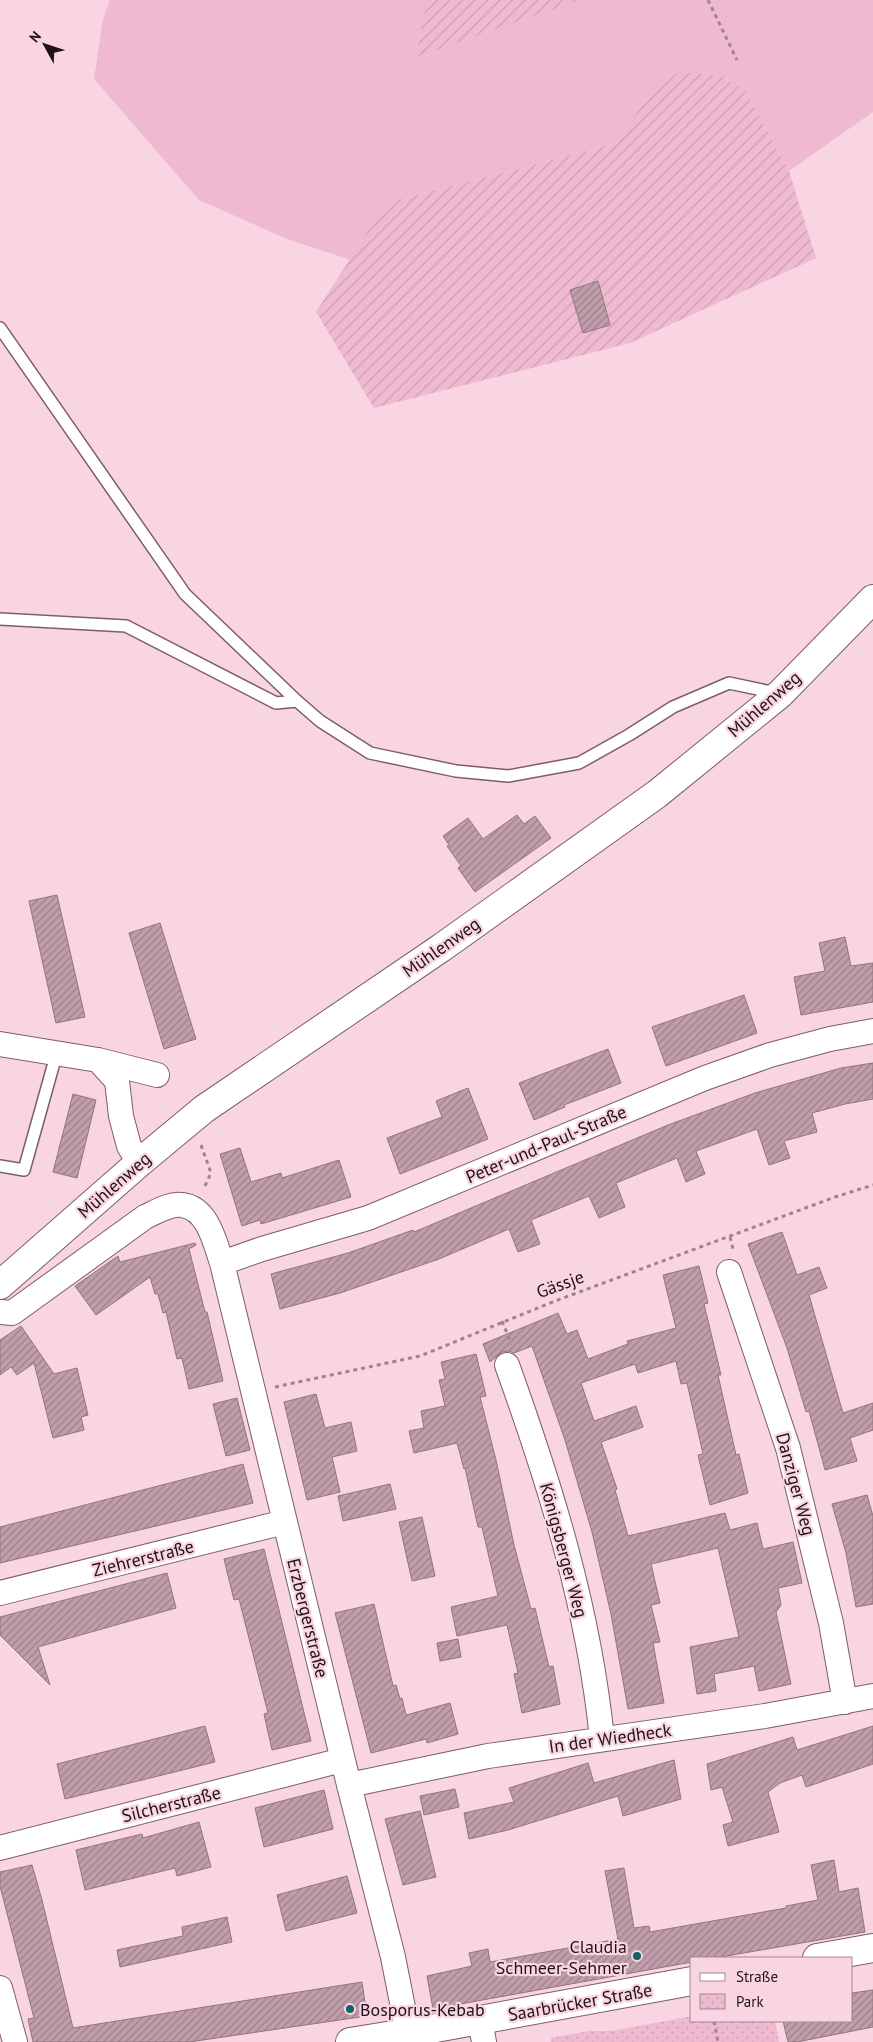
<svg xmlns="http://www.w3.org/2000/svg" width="873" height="2042" viewBox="0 0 873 2042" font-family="'PT Sans',sans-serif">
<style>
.grass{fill:#efbacf}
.park{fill:url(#park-dots)}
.garden{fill:url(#garden-furrows)}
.building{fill:url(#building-hatch);stroke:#947380}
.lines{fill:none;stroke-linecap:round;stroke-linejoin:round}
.service-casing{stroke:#7d5d6a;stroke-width:14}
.minor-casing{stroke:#7d5d6a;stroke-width:26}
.tertiary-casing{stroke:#7d5d6a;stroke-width:30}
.secondary-casing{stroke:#7d5d6a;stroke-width:30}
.path{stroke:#9e848e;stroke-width:3;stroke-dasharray:4 4;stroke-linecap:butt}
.service{stroke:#fff;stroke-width:11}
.minor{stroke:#fff;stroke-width:24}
.tertiary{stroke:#fff;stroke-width:28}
.secondary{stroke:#fff;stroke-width:28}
.poi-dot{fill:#126268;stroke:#f9d4e2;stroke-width:2}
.labels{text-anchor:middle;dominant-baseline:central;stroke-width:4.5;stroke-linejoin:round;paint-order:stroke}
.street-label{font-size:18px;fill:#1f1318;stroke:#f9d4e2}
.poi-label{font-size:18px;fill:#1f1318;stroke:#f9d4e2;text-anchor:end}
</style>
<defs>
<pattern id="park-dots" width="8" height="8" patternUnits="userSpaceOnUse" patternTransform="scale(1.25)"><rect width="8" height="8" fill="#efbacf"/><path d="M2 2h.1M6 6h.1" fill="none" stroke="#cc9fb1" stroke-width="1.8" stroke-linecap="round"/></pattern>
<pattern id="garden-furrows" width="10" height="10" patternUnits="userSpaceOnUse" patternTransform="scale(1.25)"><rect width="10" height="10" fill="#efbacf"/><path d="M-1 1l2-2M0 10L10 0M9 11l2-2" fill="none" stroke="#cc9fb1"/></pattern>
<pattern id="building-hatch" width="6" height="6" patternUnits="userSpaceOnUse" patternTransform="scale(1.25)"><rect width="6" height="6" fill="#c19eac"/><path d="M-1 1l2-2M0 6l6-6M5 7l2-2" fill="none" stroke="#9c808b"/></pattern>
</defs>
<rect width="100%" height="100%" fill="#f9d4e2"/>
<!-- grass -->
<path class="grass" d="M110,0H873V112L789,171L746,92L646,98L617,143L386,203L351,260L287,239L199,200L94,79L103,19Z"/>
<!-- park -->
<path class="park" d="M692,2016V2021H775L779,2042H551V2038L589,2031H612Z"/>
<!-- garden -->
<path class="garden" d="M427,0H580L416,57Z
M679,72L722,76L746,92L789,171L816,258L630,343L374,408L316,312L386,203L617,143L646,98Z"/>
<!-- building -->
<path class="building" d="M598,281L610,325L583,333L570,290Z
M517,815L524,824L535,816L551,838L475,892L458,868L461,866L447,846L449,845L443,836L468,818L483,839Z
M57,895L85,1017L56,1023L29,901Z
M160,923L196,1039L164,1049L129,933Z
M845,937L851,966L873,963V1002L801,1015L794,977L825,971L819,943Z
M744,995L757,1033L666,1066L652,1027Z
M608,1049L621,1083L564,1105L565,1107L534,1120L519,1083Z
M873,1063V1099L845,1104L812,1113L817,1132L784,1141L790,1158L769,1165L757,1129L696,1151L705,1174L686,1182L677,1158L616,1183L625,1207L599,1218L589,1196L531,1220L540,1244L518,1252L509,1229L439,1259L340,1293L280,1309L271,1274L348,1253L413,1230L414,1232L668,1125L755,1093L841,1068Z
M468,1088L488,1139L400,1174L387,1138L442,1117L436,1101Z
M73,1094L96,1100L77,1178L53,1172Z
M240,1148L251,1182L281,1173L282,1178L339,1160L351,1197L261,1224L260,1220L242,1226L220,1154Z
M782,1232L797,1275L819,1267L827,1288L809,1295L843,1413L873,1403V1430L850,1438L857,1461L825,1470L809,1411L806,1412L787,1348L748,1244Z
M195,1243L196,1245L189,1249L205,1312H207L223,1381L189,1389L182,1358L177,1359L166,1312L163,1313L158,1294H155L150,1277L96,1315L75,1286L118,1256L120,1262Z
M699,1266L708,1303L704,1304L721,1375H718L736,1455L739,1454L748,1493L710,1505L698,1455L703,1454L687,1383L681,1384L676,1361L638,1373L635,1364L581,1383L594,1421L636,1406L643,1427L601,1442L617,1489L615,1490L628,1536L725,1513L730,1530L757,1523L763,1549L793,1542L802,1583L778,1588L781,1605L776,1612L791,1684L759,1691L754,1666L714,1674L716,1691L697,1694L690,1647L739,1637L718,1548L651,1564L660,1603L651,1605L660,1642L653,1643L664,1703L628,1709L611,1614L592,1532L565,1440L532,1346L514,1353L509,1351L502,1352L490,1362L483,1344L558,1313L567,1334L577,1330L588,1359L628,1344L627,1341L676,1328L663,1275Z
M21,1326L54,1374L77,1368L88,1415L81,1417L84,1430L53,1438L34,1363L17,1375L11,1367L0,1375V1340Z
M476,1354L486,1396L480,1397L496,1460L514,1545L531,1609L535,1608L549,1667L553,1666L560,1704L522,1713L514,1674L518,1673L507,1625L457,1636L451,1607L498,1596L482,1527H478L465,1468L464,1469L457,1443L414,1453L409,1431L424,1428L421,1411L445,1406L439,1380L445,1379L441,1362Z
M316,1394L325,1428L351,1422L357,1451L332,1457L340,1492L307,1500L284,1402Z
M237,1398L250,1450L226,1456L213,1404Z
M243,1464L253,1503L0,1563V1527Z
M390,1484L396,1509L343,1521L338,1496Z
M867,1495L873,1516V1604L856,1607L846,1553L832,1504Z
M422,1517L435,1576L412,1581L399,1522Z
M264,1549L311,1741L272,1750L264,1714L268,1713L239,1599L234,1600L224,1559Z
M167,1573L176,1608L38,1647L50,1685L0,1635V1617Z
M374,1604L393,1686L396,1685L400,1699L402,1698L406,1715L450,1703L458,1734L427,1743L426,1739L371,1753L335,1613Z
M458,1639L461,1657L440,1661L437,1643Z
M205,1726L215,1762L65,1799L57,1764Z
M873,1726V1764L806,1787L802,1775L780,1783L768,1792L779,1832L728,1846L723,1825L733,1822L722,1787L711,1790L707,1764L793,1737L797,1750Z
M674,1760L681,1799L623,1816L618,1796L508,1830L469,1839L464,1813L514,1802L509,1788L588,1763L594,1783Z
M455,1789L459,1807L424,1815L420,1796Z
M324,1790L333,1829L264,1847L255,1808Z
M420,1811L436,1877L403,1885L385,1819Z
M199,1822L211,1867L177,1876L175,1868L85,1890L76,1850L142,1834L143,1838Z
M834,1860L839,1892L858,1888L865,1932L715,1958H692V1962L433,2009L427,1976L472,1966L469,1953L488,1949L490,1962L618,1939L605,1871L624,1868L634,1928L649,1926L650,1932L786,1908V1906L818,1900L811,1865Z
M32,1865L42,1900L73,2028L362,1982L367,2016L189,2042H33L28,2019L34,2018L0,1886V1872Z
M347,1876L357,1913L286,1931L277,1895Z
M227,1917L232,1942L120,1967L117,1950L183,1936L182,1927Z
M873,1990V2027L797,2042H788L783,2021H852V1993Z"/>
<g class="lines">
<defs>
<path id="service" d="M0,328L185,594L297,701
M0,619L126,626L276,703L297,701L320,721L370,753L456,771L508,776L579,763L629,735L673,707L729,683L776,693
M0,1166L24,1170L57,1052"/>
<path id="minor" d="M0,1044L98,1060L157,1075
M98,1060L117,1081L121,1116L129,1146L139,1163
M222,1263L262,1249L368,1218L705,1078L770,1055L830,1039L873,1031
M729,1272L788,1448L831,1623L845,1702
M0,1312L12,1313L145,1217C156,1212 170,1203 182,1205C208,1208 215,1243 222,1263L349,1785L393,1957L408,2033
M507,1365C551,1487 589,1609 602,1739
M0,1593L285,1522
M349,1785L488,1756L765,1716L873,1696
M0,1848L342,1760
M0,1988L15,2042
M480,2020L484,2042"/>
<path id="tertiary" d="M0,1285L139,1163L204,1109L441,948L657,794L780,694L873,599"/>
<path id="secondary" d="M817,1958L873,1948
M350,2042L436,2028L692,1981"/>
</defs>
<!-- service casing -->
<use href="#service" class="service-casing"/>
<!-- minor casing -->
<use href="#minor" class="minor-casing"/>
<!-- tertiary casing -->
<use href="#tertiary" class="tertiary-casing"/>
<!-- secondary casing -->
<use href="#secondary" class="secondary-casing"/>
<!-- path -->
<path class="path" d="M708,0L737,60
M201,1145L211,1173L204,1188
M730,1237L733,1249
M502,1321L511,1343
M275,1387L420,1356L555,1301L835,1197L873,1185
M714,2021L718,2042"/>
<!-- service -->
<use href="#service" class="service"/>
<!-- minor -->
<use href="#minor" class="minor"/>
<!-- tertiary -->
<use href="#tertiary" class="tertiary"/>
<!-- secondary -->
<use href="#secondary" class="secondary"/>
</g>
<!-- markers -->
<g class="poi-dot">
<circle cx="637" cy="1956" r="5"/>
<circle cx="350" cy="2009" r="5"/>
</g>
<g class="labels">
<!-- street labels -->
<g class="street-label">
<text transform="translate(764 704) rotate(-41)">Mühlenweg</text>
<text transform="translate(441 947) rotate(-35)">Mühlenweg</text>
<text transform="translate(546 1144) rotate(-23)">Peter-und-Paul-Straße</text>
<text transform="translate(114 1185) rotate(-41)">Mühlenweg</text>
<text transform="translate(560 1284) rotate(-20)">Gässje</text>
<text transform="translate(796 1484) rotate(75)">Danziger Weg</text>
<text transform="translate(564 1550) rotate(75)">Königsberger Weg</text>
<text transform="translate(143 1558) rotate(-14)">Ziehrerstraße</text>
<text transform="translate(308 1618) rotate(76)">Erzbergerstraße</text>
<text transform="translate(610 1738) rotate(-8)">In der Wiedheck</text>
<text transform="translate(171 1804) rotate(-14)">Silcherstraße</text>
<text transform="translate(580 2002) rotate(-10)">Saarbrücker Straße</text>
</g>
<!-- poi labels -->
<g class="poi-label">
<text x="627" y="1946">Claudia<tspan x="627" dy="21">Schmeer-Sehmer</tspan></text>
<text x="360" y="2009" text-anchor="start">Bosporus-Kebab</text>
</g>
</g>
<!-- legend -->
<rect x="690" y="1957" width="162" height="65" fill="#f9d4e2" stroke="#a28791"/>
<rect x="700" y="1973" width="25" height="8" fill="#ffffff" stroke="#a28791"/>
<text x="736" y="1982" font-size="15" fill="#1f1318">Straße</text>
<rect x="700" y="1994" width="25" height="15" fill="url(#park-dots)" stroke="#a28791"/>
<text x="736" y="2007" font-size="15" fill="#1f1318">Park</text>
<!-- north arrow -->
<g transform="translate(45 45) rotate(310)" stroke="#f9d4e2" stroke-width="4" paint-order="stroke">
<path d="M0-4L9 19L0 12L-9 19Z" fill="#1f1318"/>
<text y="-8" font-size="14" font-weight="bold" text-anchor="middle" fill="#1f1318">N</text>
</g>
</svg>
